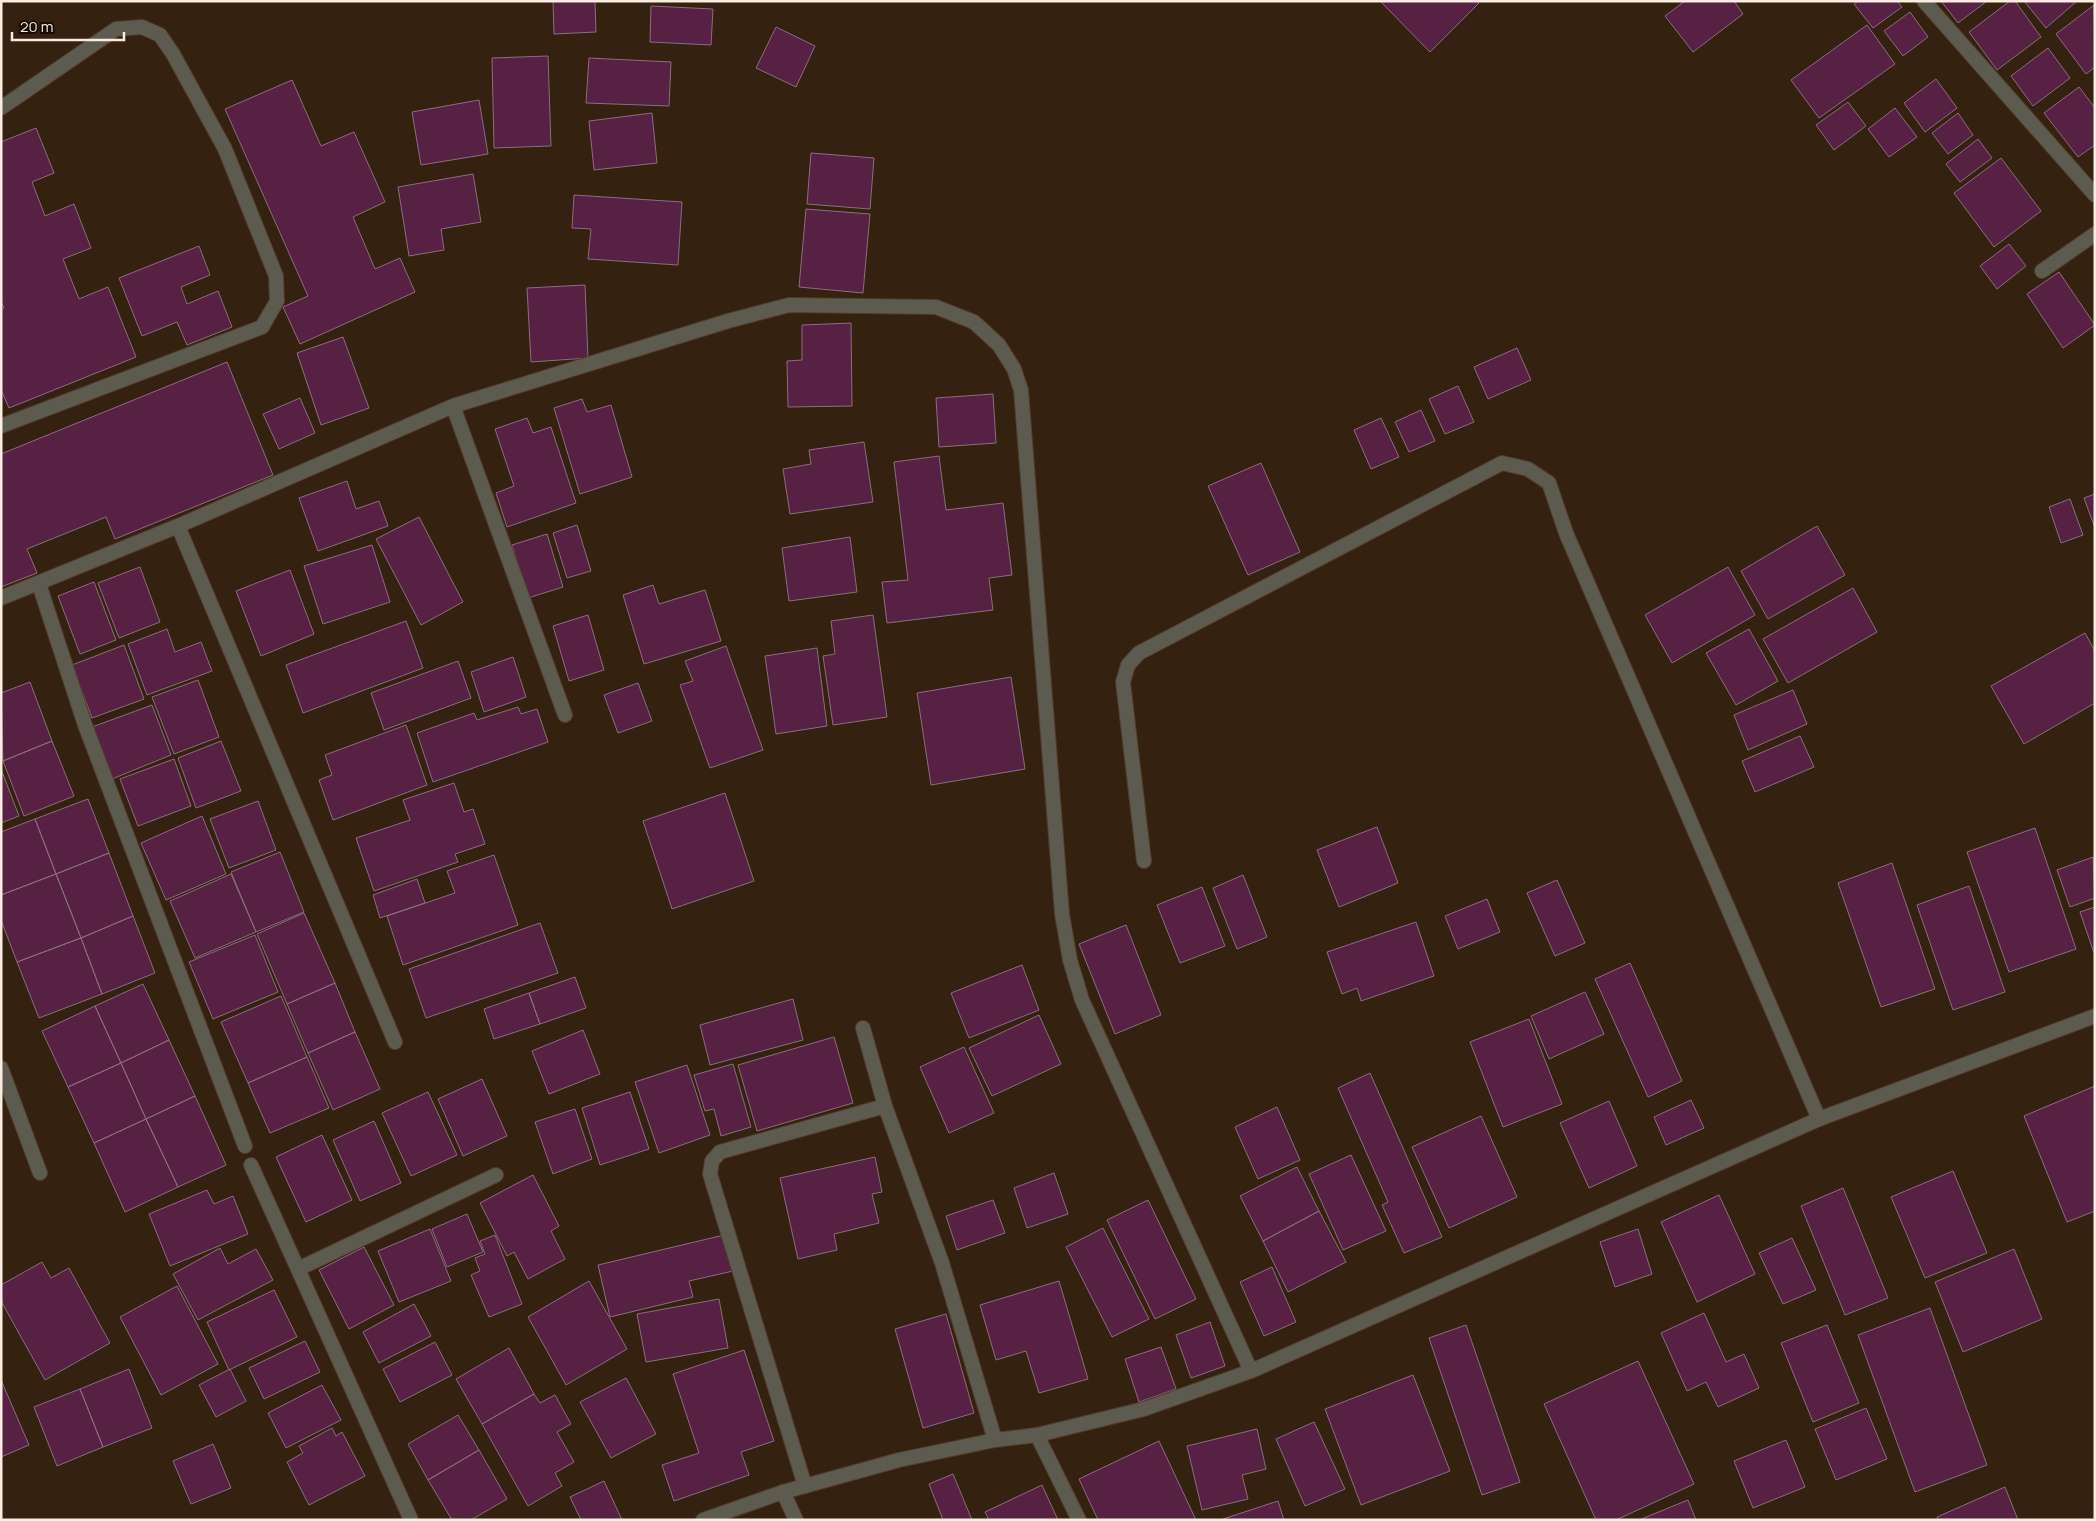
<svg xmlns="http://www.w3.org/2000/svg" width="2096" height="1521" viewBox="0 0 2096 1521" font-family="Manrope,sans-serif">
<style>
.building{fill:#572144;stroke:#8a6d7e}
.lines{fill:none;stroke-linecap:round;stroke-linejoin:round}
.service-casing{stroke:#513d2c;stroke-width:16}
.minor-casing{stroke:#513d2c;stroke-width:16}
.tertiary-casing{stroke:#513d2c;stroke-width:16}
.service{stroke:#5d5b4f;stroke-width:14}
.minor{stroke:#5d5b4f;stroke-width:14}
.tertiary{stroke:#5d5b4f;stroke-width:14}
</style>
<rect width="100%" height="100%" fill="#35210f"/>
<!-- building -->
<path class="building" d="M553,1H595L596,32L554,34Z
M1380,1H1477L1479,3L1430,52Z
M1685,1H1734L1743,14L1693,52L1665,16Z
M1858,1H1897L1902,7L1873,28L1854,4Z
M1941,1H1987L1958,23Z
M2010,1H2015L2041,37L1997,70L1969,32Z
M2024,1H2077L2046,28Z
M2094,5L2095,67L2086,74L2056,34Z
M651,6L713,9L711,45L650,42Z
M1910,12L1928,37L1903,56L1884,31Z
M1867,25L1895,64L1819,118L1791,80Z
M776,27L815,46L796,87L756,68Z
M2048,48L2070,78L2033,106L2011,76Z
M548,56L551,146L494,148L492,58Z
M589,58L671,62L669,106L586,103Z
M1936,79L1957,108L1925,132L1904,103Z
M292,80L321,146L354,132L385,202L353,217L375,269L400,258L415,292L300,344L283,307L308,296L225,109Z
M2079,87L2095,108V145L2078,157L2044,113Z
M479,100L488,154L421,165L412,112Z
M1848,102L1866,126L1834,150L1816,125Z
M1895,108L1917,137L1889,157L1868,129Z
M652,113L657,163L594,170L589,121Z
M1958,113L1973,135L1948,154L1932,133Z
M36,128L54,173L32,182L45,216L74,204L91,248L63,259L79,299L108,287L136,357L9,408L1,390V310L4,308L1,301V142Z
M1978,139L1992,158L1960,182L1946,164Z
M811,153L874,158L870,209L807,204Z
M2001,158L2041,211L1994,247L1954,193Z
M473,174L481,222L441,229L444,250L409,256L398,187Z
M574,195L682,202L678,265L588,259L591,229L572,228Z
M806,209L870,214L863,293L799,287Z
M2009,244L2026,266L1997,289L1980,266Z
M199,246L210,275L181,287L187,304L218,291L232,327L187,345L177,322L142,336L119,278Z
M2059,272L2095,325L2063,348L2027,294Z
M585,285L588,358L531,362L527,288Z
M851,323L852,406L788,407L787,361L802,360V325Z
M343,337L369,408L321,425L297,353Z
M1517,348L1531,380L1488,399L1474,367Z
M227,362L273,475L115,539L106,517L27,549L37,573L1,587V454Z
M1458,386L1474,422L1445,434L1429,399Z
M993,394L996,443L939,447L936,398Z
M300,398L315,433L279,449L263,414Z
M582,399L587,412L611,405L632,477L580,494L554,408Z
M1421,410L1435,441L1409,452L1395,422Z
M527,418L533,433L551,427L576,503L507,527L496,493L514,486L495,429Z
M1381,418L1399,457L1371,469L1354,430Z
M864,442L873,502L790,514L783,469L811,464L809,450Z
M939,456L946,510L1003,503L1012,575L989,578L993,610L887,623L882,582L908,580L894,462Z
M1261,463L1300,552L1248,575L1208,486Z
M347,481L356,509L379,501L388,526L318,551L299,498Z
M2095,494V528L2084,498Z
M2070,499L2083,535L2061,543L2049,507Z
M419,517L463,602L421,625L376,539Z
M577,525L591,571L567,578L553,533Z
M1817,526L1845,575L1768,619L1741,571Z
M547,534L563,587L528,598L512,545Z
M850,537L857,592L789,601L782,548Z
M372,545L390,602L323,624L304,566Z
M140,567L160,622L119,638L98,583Z
M1728,567L1755,615L1672,663L1645,615Z
M290,570L314,634L261,656L236,591Z
M94,582L116,640L80,654L58,596Z
M653,585L659,604L705,590L721,641L644,664L623,595Z
M1853,588L1877,632L1788,683L1763,639Z
M588,615L604,670L569,681L553,626Z
M873,615L887,717L833,725L823,656L835,654L831,621Z
M406,621L423,668L303,713L286,665Z
M167,629L175,652L201,642L212,671L147,695L128,644Z
M1749,629L1778,681L1736,705L1706,653Z
M2085,633L2095,651V703L2024,744L1991,686Z
M124,645L144,699L92,718L72,665Z
M726,646L763,750L710,768L680,685L693,681L685,661Z
M817,648L827,726L776,734L765,656Z
M513,657L526,697L484,712L471,672Z
M458,661L471,698L384,730L371,693Z
M1011,677L1025,769L931,785L917,693Z
M198,680L219,737L174,754L152,697Z
M30,682L52,741L3,761L1,693Z
M638,683L652,721L618,733L604,695Z
M1793,690L1807,724L1748,750L1734,715Z
M152,705L171,755L112,779L92,727Z
M518,707L521,714L537,709L548,742L433,782L417,733L474,713L477,720Z
M406,725L427,785L333,820L319,780L332,775L325,755Z
M1800,736L1814,767L1755,792L1742,761Z
M52,741L74,796L24,816L3,761Z
M221,741L241,791L196,808L178,758Z
M174,759L191,806L138,826L120,779Z
M1,769L19,816L1,823Z
M454,783L464,812L473,809L485,844L455,854L458,862L374,891L356,838L410,820L403,800Z
M725,793L754,881L672,909L643,821Z
M88,799L109,853L56,874L35,819Z
M258,801L276,850L229,868L210,819Z
M202,816L226,874L166,900L141,843Z
M35,819L56,874L1,895V832Z
M1377,827L1398,883L1339,907L1317,850Z
M2035,828L2076,949L2009,972L1967,852Z
M280,852L304,912L256,932L231,872Z
M109,853L133,916L81,938L56,874Z
M494,855L518,925L403,965L387,916L455,893L447,871Z
M2093,857L2095,898L2070,907L2057,870Z
M1892,863L1935,989L1881,1007L1838,883Z
M56,874L81,938L17,962L1,920V895Z
M231,874L256,932L195,958L170,901Z
M1243,875L1267,937L1237,949L1213,888Z
M417,879L425,903L380,918L373,895Z
M1557,880L1585,943L1555,956L1527,893Z
M1969,886L2005,992L1953,1010L1917,905Z
M1202,887L1225,946L1180,963L1157,905Z
M1487,899L1500,932L1458,949L1445,916Z
M2095,907V953H2094L2080,912Z
M304,913L335,983L287,1004L257,934Z
M133,916L155,973L102,994L81,938Z
M1416,922L1434,976L1361,1001L1357,988L1342,994L1327,952Z
M540,923L558,973L426,1018L409,969Z
M1126,925L1161,1015L1115,1034L1079,944Z
M255,935L278,992L213,1019L189,962Z
M81,938L102,994L39,1018L17,962Z
M1630,963L1682,1081L1648,1097L1595,979Z
M1022,965L1039,1010L969,1038L951,993Z
M575,977L586,1008L540,1024L529,993Z
M335,983L355,1032L308,1053L287,1004Z
M143,984L169,1040L121,1063L95,1006Z
M1585,992L1604,1034L1549,1059L1531,1016Z
M529,993L540,1024L494,1039L484,1009Z
M281,996L307,1057L248,1083L221,1022Z
M793,999L803,1040L710,1065L700,1025Z
M95,1006L121,1063L68,1087L42,1031Z
M1039,1015L1061,1064L992,1096L969,1048Z
M1529,1019L1562,1104L1503,1127L1470,1042Z
M583,1030L600,1074L549,1094L532,1051Z
M355,1032L380,1089L333,1110L308,1053Z
M834,1037L853,1103L757,1131L738,1065Z
M169,1040L195,1096L146,1119L121,1063Z
M964,1047L994,1113L949,1133L920,1067Z
M307,1057L329,1108L270,1133L248,1083Z
M121,1063L146,1119L94,1143L68,1087Z
M733,1064L751,1127L721,1136L714,1109L705,1111L694,1075Z
M687,1065L710,1135L659,1153L635,1082Z
M1370,1073L1442,1237L1404,1253L1382,1205L1388,1202L1338,1088Z
M482,1079L507,1136L463,1156L438,1099Z
M2095,1086V1211L2067,1222L2024,1116Z
M428,1092L457,1155L411,1176L382,1113Z
M630,1092L649,1149L600,1165L582,1108Z
M195,1096L226,1165L178,1187L146,1119Z
M1691,1100L1704,1128L1666,1145L1654,1117Z
M1609,1101L1637,1166L1589,1188L1560,1123Z
M1277,1107L1300,1160L1258,1179L1235,1127Z
M575,1109L592,1159L553,1174L535,1122Z
M1481,1116L1517,1197L1449,1228L1412,1147Z
M146,1119L178,1187L125,1212L94,1143Z
M374,1121L401,1183L360,1201L333,1140Z
M322,1135L352,1200L306,1222L276,1157Z
M1351,1155L1386,1231L1343,1250L1309,1174Z
M875,1157L882,1192L872,1194L879,1223L834,1234L837,1250L798,1259L780,1178Z
M1297,1167L1319,1211L1263,1241L1240,1196Z
M1953,1171L1987,1253L1925,1278L1891,1197Z
M1054,1173L1068,1214L1027,1228L1014,1188Z
M533,1175L559,1226L551,1231L565,1259L528,1279L514,1252L507,1256L480,1203Z
M1843,1188L1888,1298L1845,1315L1801,1206Z
M207,1190L214,1204L233,1196L248,1234L170,1266L149,1214Z
M1719,1195L1755,1274L1697,1302L1661,1222Z
M993,1200L1005,1233L957,1250L946,1216Z
M1148,1200L1196,1299L1155,1319L1107,1220Z
M1319,1211L1346,1262L1288,1292L1263,1241Z
M467,1214L483,1252L447,1267L432,1229Z
M1103,1228L1149,1319L1112,1337L1066,1247Z
M430,1229L451,1281L399,1302L378,1251Z
M1638,1229L1652,1274L1615,1287L1600,1242Z
M495,1235L522,1304L489,1317L471,1275L480,1271L475,1258L485,1254L480,1241Z
M724,1235L733,1271L689,1281L693,1297L610,1317L598,1265Z
M1792,1238L1816,1290L1783,1304L1759,1253Z
M364,1247L394,1305L349,1329L319,1270Z
M220,1248L228,1264L256,1249L273,1280L198,1320L173,1274Z
M2014,1249L2042,1319L1963,1352L1935,1282Z
M42,1262L51,1278L69,1268L110,1343L45,1380L1,1301V1285Z
M1272,1267L1296,1322L1264,1336L1240,1282Z
M589,1281L627,1349L566,1385L528,1317Z
M1059,1281L1088,1379L1039,1393L1026,1351L996,1360L980,1305Z
M177,1286L218,1364L161,1395L120,1317Z
M274,1290L297,1337L229,1370L207,1322Z
M719,1299L728,1348L646,1362L637,1314Z
M414,1304L431,1336L379,1363L363,1332Z
M1930,1308L1987,1465L1915,1492L1858,1335Z
M1704,1313L1726,1362L1744,1354L1759,1388L1718,1407L1706,1382L1687,1391L1661,1333Z
M946,1314L974,1413L923,1428L895,1329Z
M1210,1322L1225,1366L1191,1378L1176,1335Z
M1466,1325L1520,1482L1482,1495L1429,1338Z
M1827,1325L1859,1403L1813,1422L1781,1343Z
M305,1341L320,1372L264,1399L249,1368Z
M435,1342L452,1375L400,1402L383,1369Z
M1161,1347L1176,1389L1139,1402L1125,1359Z
M509,1348L534,1394L482,1424L456,1379Z
M744,1350L774,1441L741,1452L749,1475L674,1501L662,1465L699,1453L673,1374Z
M1638,1361L1694,1484L1616,1520H1596L1544,1404Z
M129,1369L152,1428L103,1447L80,1389Z
M230,1369L246,1401L216,1417L199,1385Z
M1413,1375L1450,1471L1361,1505L1325,1409Z
M626,1378L656,1434L611,1458L580,1402Z
M1,1380L29,1445L1,1457Z
M322,1385L341,1420L286,1448L268,1413Z
M80,1389L103,1447L57,1466L34,1407Z
M534,1394L540,1403L555,1395L571,1424L557,1432L574,1462L555,1473L562,1486L528,1506L482,1424Z
M1866,1408L1887,1459L1836,1480L1815,1429Z
M458,1415L479,1450L428,1480L408,1444Z
M1314,1422L1345,1489L1305,1506L1276,1439Z
M332,1428L336,1436L342,1432L365,1476L309,1505L287,1462L303,1453L299,1446Z
M1257,1429L1266,1469L1242,1475L1248,1499L1202,1510L1187,1446Z
M1786,1440L1805,1487L1753,1508L1734,1461Z
M1159,1441L1196,1520H1098L1079,1479Z
M213,1444L231,1488L191,1504L173,1461Z
M479,1450L507,1499L471,1520H452L428,1480Z
M953,1474L972,1520H943L929,1484Z
M604,1481L622,1520H581L570,1497Z
M1042,1485L1058,1520H989L985,1512Z
M2005,1487L2018,1520H1938L1937,1517Z
M1688,1500L1696,1520H1639Z
M1278,1501L1284,1520H1223V1519Z"/>
<g class="lines">
<defs>
<path id="service" d="M1,108L116,29L142,27L160,35L173,54L225,149L276,276L277,301L262,327L1,426"/>
<path id="minor" d="M1924,1L2095,195
M2042,271L2095,234
M453,406L565,715
M178,526L395,1042
M39,584L85,725L245,1146
M1,598L178,526L453,406L728,321L789,305L936,307L974,322L999,345L1014,369L1021,390L1062,914L1070,960L1082,1000L1251,1371
M1144,861L1123,682L1128,665L1139,653L1502,463L1528,469L1549,483L1566,533L1819,1119
M863,1028L885,1106L942,1263L995,1440
M1,1068L40,1173
M251,1165L411,1520
M298,1269L496,1175
M1037,1435L1079,1520
M805,1486L710,1174L712,1161L720,1152L885,1106
M783,1492L796,1520"/>
<path id="tertiary" d="M703,1520L783,1492L899,1460L995,1440L1037,1435L1144,1409L1251,1371L1819,1119L2095,1016"/>
</defs>
<!-- service casing -->
<use href="#service" class="service-casing"/>
<!-- minor casing -->
<use href="#minor" class="minor-casing"/>
<!-- tertiary casing -->
<use href="#tertiary" class="tertiary-casing"/>
<!-- service -->
<use href="#service" class="service"/>
<!-- minor -->
<use href="#minor" class="minor"/>
<!-- tertiary -->
<use href="#tertiary" class="tertiary"/>
</g>
<!-- border -->
<rect width="2096" height="1521" fill="none" stroke="#faece1" stroke-width="5"/>
<!-- scale -->
<path d="M12 32v8h112v-8" fill="none" stroke="#faece1" stroke-width="2.5"/>
<text x="20" y="32" font-size="15" fill="#faece1" stroke="#160d06" stroke-width="4" paint-order="stroke">20 m</text>
</svg>
